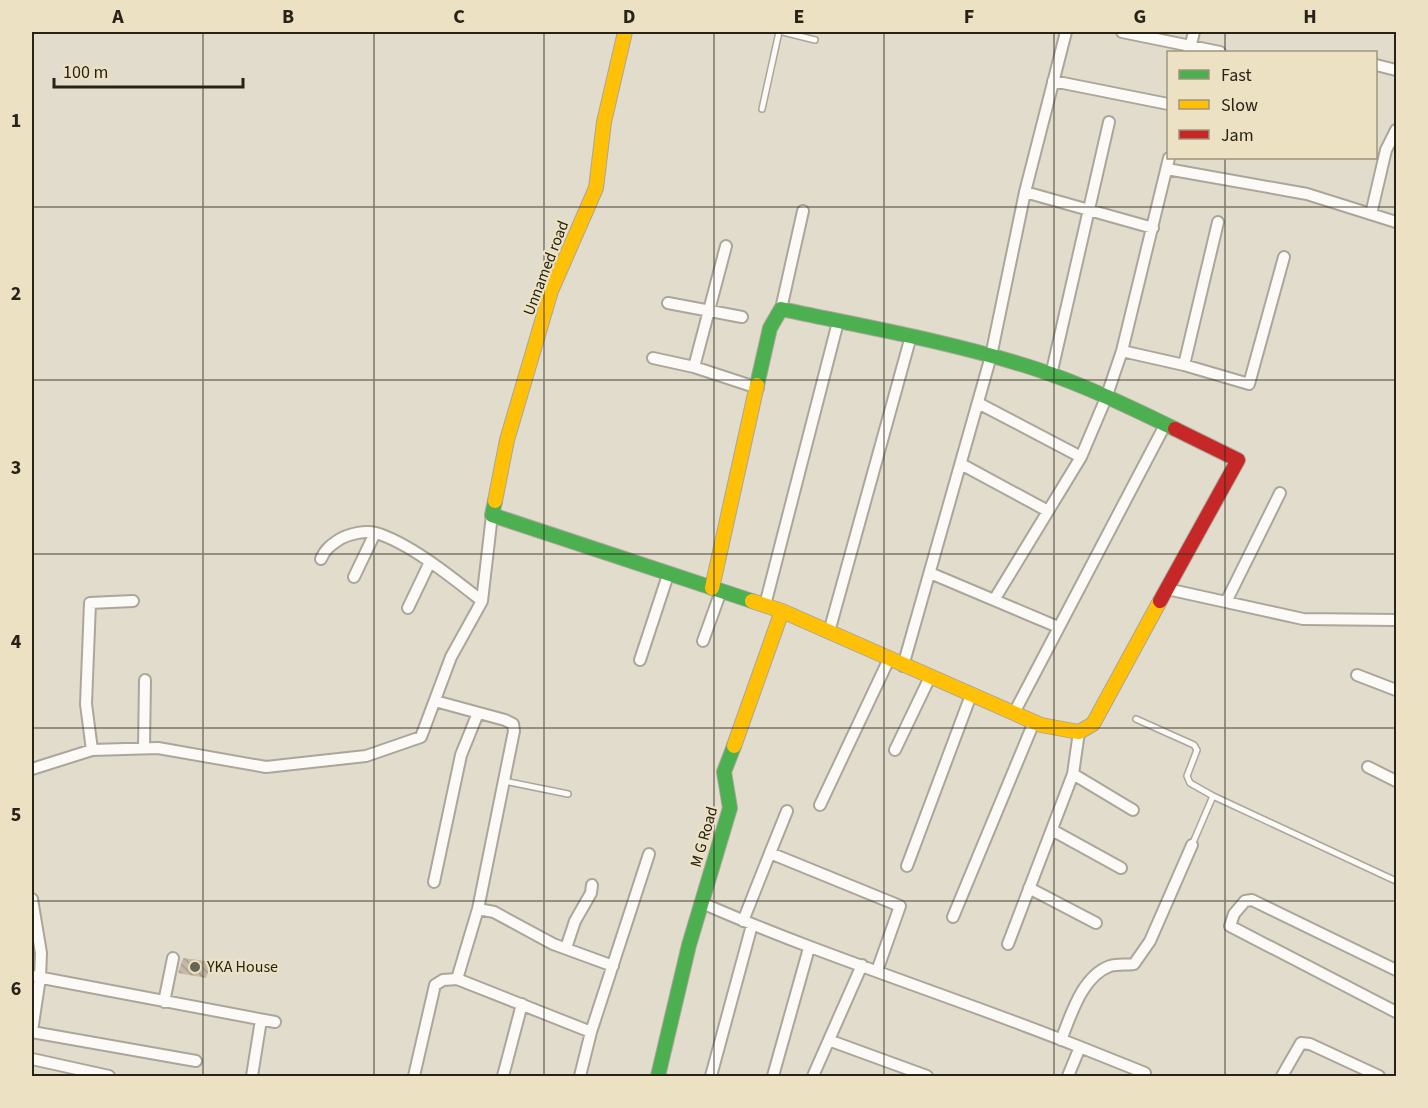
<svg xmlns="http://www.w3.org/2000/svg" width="1428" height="1108" viewBox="0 0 1428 1108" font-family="'Source Sans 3',sans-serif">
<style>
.building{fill:url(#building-back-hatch)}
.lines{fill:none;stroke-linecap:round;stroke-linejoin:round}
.lane-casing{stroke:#aba69a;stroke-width:8}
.street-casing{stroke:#aba69a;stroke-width:14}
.fast-casing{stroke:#aba69a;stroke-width:16}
.slow-casing{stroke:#aba69a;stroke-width:16}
.jam-casing{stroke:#aba69a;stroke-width:16}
.lane{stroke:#fbfaf7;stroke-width:5}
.street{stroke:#fbfaf7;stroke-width:10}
.fast{stroke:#4caf50;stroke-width:14}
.slow{stroke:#ffc107;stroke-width:14}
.jam{stroke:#c62828;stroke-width:14}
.grid{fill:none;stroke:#272317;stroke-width:1.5;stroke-opacity:0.55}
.poi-dot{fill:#686456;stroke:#ece1c2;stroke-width:2}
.labels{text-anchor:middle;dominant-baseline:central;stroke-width:4.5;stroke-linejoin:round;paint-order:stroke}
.street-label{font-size:16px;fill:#272317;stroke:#ece1c2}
.poi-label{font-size:16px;fill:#272317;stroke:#ece1c2;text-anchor:start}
.neatline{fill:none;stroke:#272317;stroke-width:2}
.grid-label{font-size:20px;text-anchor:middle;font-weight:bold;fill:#272317}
</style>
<defs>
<pattern id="building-back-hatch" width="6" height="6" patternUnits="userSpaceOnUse" patternTransform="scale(1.5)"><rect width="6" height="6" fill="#c6b8a6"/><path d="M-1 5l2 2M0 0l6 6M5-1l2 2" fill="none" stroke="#aa9e8e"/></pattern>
</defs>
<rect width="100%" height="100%" fill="#e2dccc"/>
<!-- building -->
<path class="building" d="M183,958L212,962L206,978L178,973Z"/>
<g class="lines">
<defs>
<path id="lane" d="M783,32L815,40
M762,109L779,32
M1136,719L1194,745L1197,750L1187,776L1190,783L1213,796
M504,781L568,794
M1192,845L1213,796L1396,881"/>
<path id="street" d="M1122,32L1220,52
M1189,52L1194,32
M1376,65L1396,70
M1053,81L1168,104
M1169,158L1122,351L1184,365L1249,384L1284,257
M1167,169L1307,194L1396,222
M1025,192L1153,228
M1371,214L1386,150L1396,130
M668,303L742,317
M781,309L803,211
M653,358L694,367L758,388
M1184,365L1218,222
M694,367L726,246
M1051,375L1109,122
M978,403L1081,457
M961,464L1046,510
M321,559C325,549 331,545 340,539C349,534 365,530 376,533C410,543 454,579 482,601
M930,573L1058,627
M354,577L375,533
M1167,589L1303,619L1396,620
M994,600L1081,457L1106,398L1122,351
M1226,602L1280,493
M765,605L838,322
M408,608L430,562
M829,632L911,336
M703,641L721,591
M640,660L668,575
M903,666L991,356L1025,192L1066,32
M1357,675L1396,690
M435,701L505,720L513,724L514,731L478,909L457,979
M1014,713L1165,425
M144,748L145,680
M92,750L86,704L90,603L133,601
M895,750L930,677
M1368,767L1396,781
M32,769L92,750L158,748L266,767L366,756L421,737L451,657L482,601L492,515
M1073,774L1133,810
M820,805L889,659
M1052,830L1121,868
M770,853L787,811
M907,866L971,695
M434,882L461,755L478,713
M1029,888L1096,923
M32,899L41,953L40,978L32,1031
M702,903C825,957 955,997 1080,1047L1068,1076
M478,909L494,912L553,944L613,966
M953,917L1034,722
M743,921L770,853L900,906L877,971
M1008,944L1073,774L1079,732
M566,948L575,921L591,893L592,885
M1396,970L1252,900L1245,901L1234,914L1230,926L1396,1012
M32,976L275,1022
M164,1002L173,958
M32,1032L196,1061
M1061,1040C1071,1015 1082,976 1110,966C1117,964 1127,965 1134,964L1150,941L1192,845
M831,1041L927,1076
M1080,1047L1145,1073L1144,1076
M32,1059L109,1076
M252,1076L261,1020
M414,1076L435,985L443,980L457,979L591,1032
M503,1076L522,1004
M580,1076L591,1032L649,854
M711,1076L752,925
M773,1076L809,948
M813,1076L862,965
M1282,1076L1301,1043L1310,1044L1379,1076"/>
<path id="fast" d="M757,385L770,328L781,309C866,327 953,342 1036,369C1084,385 1130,407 1175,429
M495,501L492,515L752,601
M658,1076L689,945L730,808L724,772L734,746"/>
<path id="slow" d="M495,501L507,440L551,291L596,188L604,122L625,32
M712,588L757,385
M752,601L782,611L1041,725L1079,732L1093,724L1160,601
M734,746L782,611"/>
<path id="jam" d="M1160,601L1238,460L1175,429"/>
</defs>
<!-- lane casing -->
<use href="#lane" class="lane-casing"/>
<!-- street casing -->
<use href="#street" class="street-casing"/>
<!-- fast casing -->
<use href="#fast" class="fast-casing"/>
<!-- slow casing -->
<use href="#slow" class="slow-casing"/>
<!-- jam casing -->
<use href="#jam" class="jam-casing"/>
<!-- lane -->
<use href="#lane" class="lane"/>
<!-- street -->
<use href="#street" class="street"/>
<!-- fast -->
<use href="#fast" class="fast"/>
<!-- slow -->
<use href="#slow" class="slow"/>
<!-- jam -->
<use href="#jam" class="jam"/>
</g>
<!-- grid -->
<path class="grid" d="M203,32V1076M374,32V1076M544,32V1076M714,32V1076M884,32V1076M1054,32V1076M1225,32V52M1225,158V1076M32,207H1396M32,380H1396M32,554H1396M32,728H1396M32,901H1396"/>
<!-- markers -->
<circle class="poi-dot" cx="195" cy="967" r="6"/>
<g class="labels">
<!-- street labels -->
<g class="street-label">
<text transform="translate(546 268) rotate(-69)">Unnamed road</text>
<text transform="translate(704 837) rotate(-74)">M G Road</text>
</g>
<!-- poi labels -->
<g class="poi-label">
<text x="207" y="967">YKA House</text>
</g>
</g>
<!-- border -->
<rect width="1428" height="1108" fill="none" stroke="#ece1c2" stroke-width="66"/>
<!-- legend -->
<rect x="1167" y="51" width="210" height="108" fill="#ece1c2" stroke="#9d957e" stroke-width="1.5"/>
<rect x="1179" y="70" width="30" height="9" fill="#4caf50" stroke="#9d957e" stroke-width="1.5"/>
<text x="1221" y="81" font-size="18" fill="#272317">Fast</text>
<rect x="1179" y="100" width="30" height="9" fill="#ffc107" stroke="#9d957e" stroke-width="1.5"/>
<text x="1221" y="111" font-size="18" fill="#272317">Slow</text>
<rect x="1179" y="130" width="30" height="9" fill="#c62828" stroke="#9d957e" stroke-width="1.5"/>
<text x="1221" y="141" font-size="18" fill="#272317">Jam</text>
<!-- scale -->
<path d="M54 78v9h189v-9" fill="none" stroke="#272317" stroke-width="3"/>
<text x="63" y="78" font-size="18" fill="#272317" stroke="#ece1c2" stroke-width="4.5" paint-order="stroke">100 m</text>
<rect x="33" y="33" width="1362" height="1042" class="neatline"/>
<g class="grid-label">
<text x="118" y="23">A</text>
<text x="288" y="23">B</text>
<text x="459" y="23">C</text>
<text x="629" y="23">D</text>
<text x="799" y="23">E</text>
<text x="969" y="23">F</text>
<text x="1140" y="23">G</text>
<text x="1310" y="23">H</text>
<text x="16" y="127">1</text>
<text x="16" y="300">2</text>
<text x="16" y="474">3</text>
<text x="16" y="648">4</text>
<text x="16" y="821">5</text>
<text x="16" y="995">6</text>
</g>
</svg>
